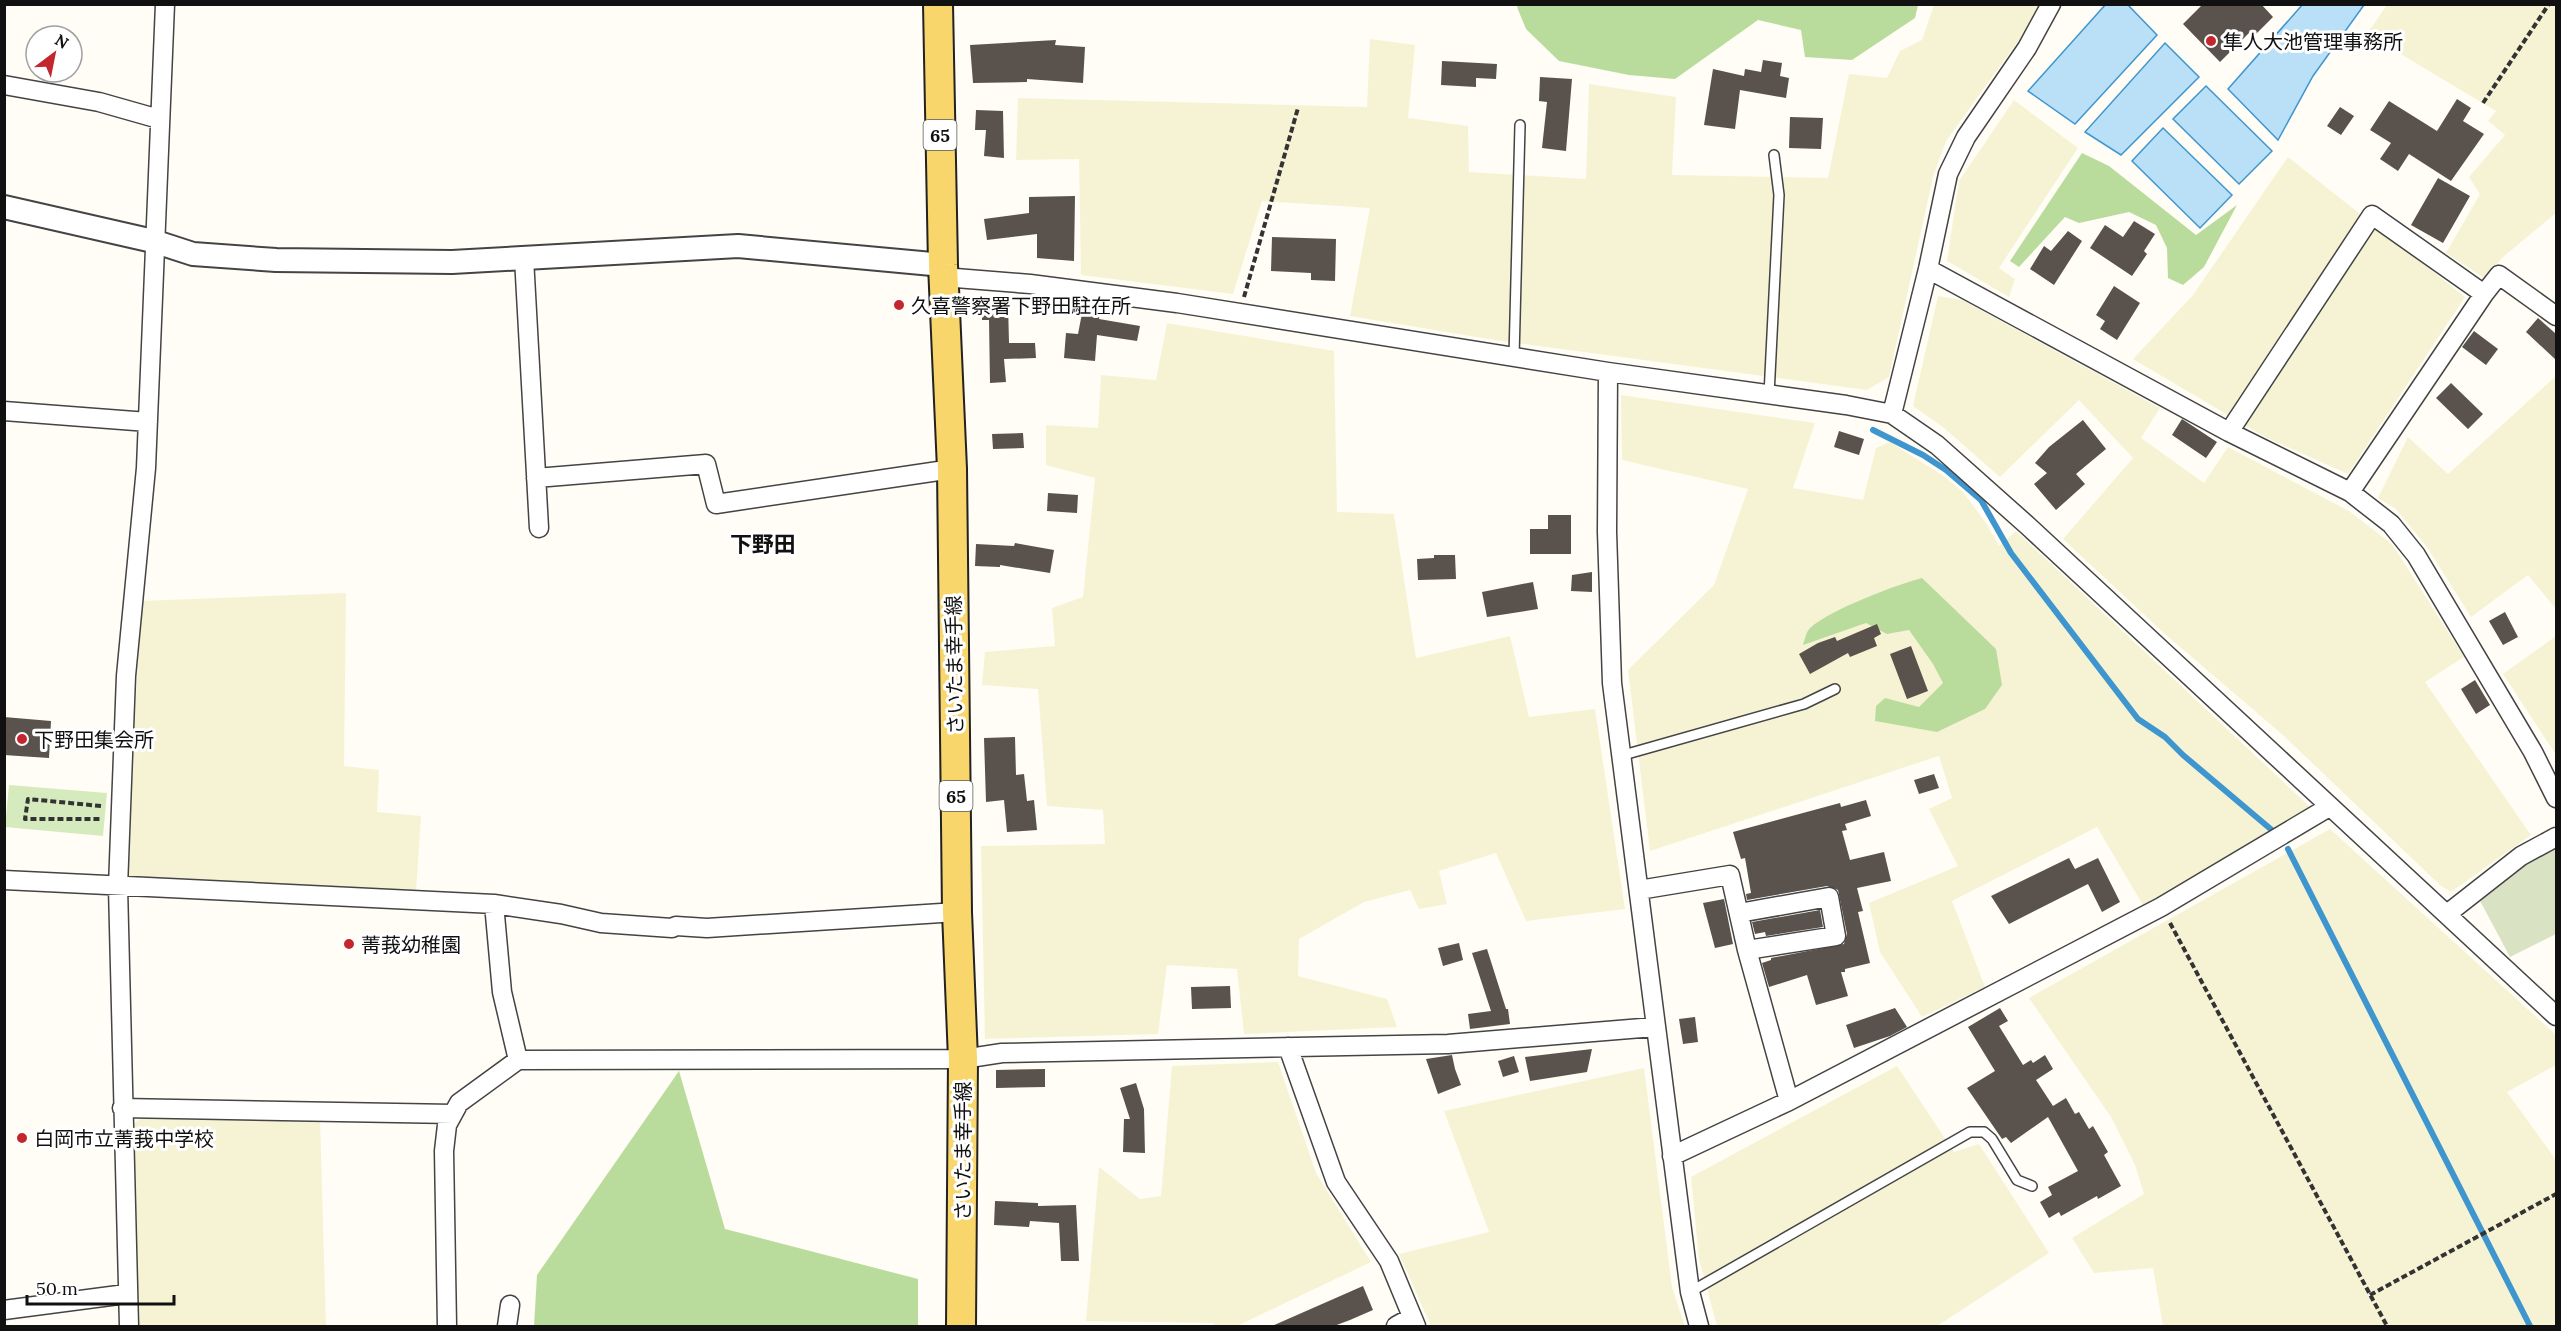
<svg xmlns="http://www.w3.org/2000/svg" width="2561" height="1331" viewBox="0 0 2561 1331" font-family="Lora,'Noto Sans JP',serif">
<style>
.farmland{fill:#f6f3d4}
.green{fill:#d5ebbd}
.forest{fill:#b9dc9c}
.cemetery{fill:#d9e3c4}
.water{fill:#b9e0f7;stroke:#3f96cf;stroke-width:1.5}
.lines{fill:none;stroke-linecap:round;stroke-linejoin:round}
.stream{stroke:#3f96cf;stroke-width:6}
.building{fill:#5a524d}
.service-casing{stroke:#444;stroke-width:12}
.minor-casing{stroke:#444;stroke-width:21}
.tertiary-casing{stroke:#444;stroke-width:26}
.primary-casing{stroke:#222;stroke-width:32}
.path{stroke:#333;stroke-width:4;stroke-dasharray:6 3;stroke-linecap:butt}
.service{stroke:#fff;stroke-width:9}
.minor{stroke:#fff;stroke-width:18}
.tertiary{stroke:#fff;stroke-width:22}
.primary{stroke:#f9d66b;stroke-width:28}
.poi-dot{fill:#c4262e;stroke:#fff;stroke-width:2}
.labels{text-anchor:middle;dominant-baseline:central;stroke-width:6;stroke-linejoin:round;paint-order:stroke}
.shield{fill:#fff;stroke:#585858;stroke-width:1.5}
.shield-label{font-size:18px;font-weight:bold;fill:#111}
.poi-label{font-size:20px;fill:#111;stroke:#fff;text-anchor:start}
.street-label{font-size:20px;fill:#111;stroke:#fff}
.quarter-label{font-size:22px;font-weight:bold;fill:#111;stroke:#fff}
</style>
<rect width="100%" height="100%" fill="#fffdf5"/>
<!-- farmland -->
<path class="farmland" d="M1934,5H2039L2029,26L1946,141L1933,177L1889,377L1867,390L1495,340L1350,316L1370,208L1262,201L1233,294L1081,275L1079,159L1016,160L1018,98L1367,107L1370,39L1415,45L1408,118L1468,126L1469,172L1586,179L1589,84L1676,97L1672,175L1828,178L1849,74L1887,78L1900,51L1922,40Z
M2387,5H2556V213L2503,257L2484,278L2446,253L2480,194L2469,177L2505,135L2488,121L2496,111L2367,34Z
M2014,100L2078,148L1999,268L2015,279L2009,297L1947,261L1959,181Z
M2288,157L2465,297L2348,474L2265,437L2133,359L2193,295Z
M1938,296L1962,300L2160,408L2141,438L2204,483L2228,447L2349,511L2392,544L2464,657L2425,682L2531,835L2451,892L2441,886L2284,736L2165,634L2063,539L2133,458L2079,400L2000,477L1944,428L1913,406Z
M1167,323L1334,351L1337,512L1394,514L1416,658L1510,636L1529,717L1595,709L1625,909L1526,921L1496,853L1439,871L1447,904L1419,909L1410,890L1364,902L1299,939L1298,976L1387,999L1397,1027L1244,1034L1237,969L1167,965L1158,1034L985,1039L981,846L1105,844L1103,810L1047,806L1038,689L982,685L985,652L1055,646L1052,608L1083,597L1095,478L1046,465V425L1098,428L1101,375L1156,380Z
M2556,376V609L2528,575L2471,617L2427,547L2396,509L2378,498L2408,437L2448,474Z
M1621,395L1815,423L1793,488L1863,500L1876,448L1890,442L1942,475L1963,492L1986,523L1999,546L2016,531L2309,806V812L2144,907L2097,827L1952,901L1985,987L1922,1017L1880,952L1869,903L1958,866L1929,809L1952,798L1939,756L1650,851L1628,670L1714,585L1748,489L1622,460Z
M346,593L344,766L379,770L377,812L421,816L416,892L125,876L142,601Z
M2556,636V755L2503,674Z
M2330,829L2556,1035V1065L2507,1092L2556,1160V1326H2163L2153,1268L2094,1273L2072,1238L2144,1194L2135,1165L2111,1117L2029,998Z
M1278,1062L1316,1173L1371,1262L1237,1326H1215L1213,1323L1086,1321L1099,1167L1140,1199L1161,1196L1172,1066Z
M1897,1066L1954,1152L1979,1144L2049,1253L1937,1326H1717L1699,1259L1691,1177Z
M1644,1068L1672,1287L1685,1326H1431L1399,1254L1489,1232L1444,1111Z
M141,1118L320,1119L326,1326H139L130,1127Z"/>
<!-- green -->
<path class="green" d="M9,785L107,793L103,836L5,827Z"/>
<!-- forest -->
<path class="forest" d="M1519,5V4L1918,5L1915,18L1852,60L1805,57L1801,30L1758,20L1675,79L1629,75L1559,61L1526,29L1517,7Z
M2082,153L2109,166L2196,235L2237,205L2204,267L2183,285L2168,278L2167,248L2156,225L2129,212L2079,223L2065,217L2019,267L2010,261Z
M1922,578L1996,649L2002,685L1985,709L1937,732L1875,721L1876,706L1885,698L1919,707L1943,683L1933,664L1909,630L1887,634L1866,623L1803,645C1805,639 1806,632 1810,628C1830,610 1895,585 1922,578Z
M679,1071L725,1229L918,1279V1326H534L537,1275Z"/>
<!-- cemetery -->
<path class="cemetery" d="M2556,845V934L2510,957L2479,899L2518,866Z"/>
<!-- water -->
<path class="water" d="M2106,4L2128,5L2157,35L2075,124L2028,91Z
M2303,4L2364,5L2313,76L2278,140L2228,89Z
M2165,43L2199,77L2121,155L2085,132Z
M2206,86L2272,151L2239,184L2173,119Z
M2163,128L2232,195L2200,228L2132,161Z"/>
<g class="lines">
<!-- stream -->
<path class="stream" d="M1873,430L1923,455L1946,470L1981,500L2011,553L2138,719L2165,737L2183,755L2273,831
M2288,849L2530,1326"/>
</g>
<!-- building -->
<path class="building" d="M2203,4H2261L2273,17L2256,34L2252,30L2220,62L2183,24Z
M1056,40L1055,45L1085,47L1083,83L1027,79V82L973,83L970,45Z
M1763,60L1782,63L1780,76L1789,78L1786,98L1740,90L1735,129L1704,125L1713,69L1744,76L1745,69L1761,72Z
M1442,61L1497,64L1496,79L1476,78V87L1441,85Z
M1540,77L1572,79L1566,151L1542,148L1547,102L1539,101Z
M2457,99L2471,108L2463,121L2484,134L2451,181L2409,154L2398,171L2380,159L2391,143L2370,130L2389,101L2437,131Z
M2340,107L2354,116L2341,135L2327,126Z
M976,110L1003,111L1004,158L984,156L986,130H975Z
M1790,117L1823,118L1821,149L1789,148Z
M2438,178L2470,196L2443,243L2411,225Z
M1075,196L1074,261L1037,258V234L987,240L984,219L1029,213V197Z
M2134,221L2155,234L2144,251L2147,254L2132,276L2090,248L2105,225L2123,237Z
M2068,231L2082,241L2054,285L2030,269L2044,246L2051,251Z
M1272,237L1336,239L1335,281L1311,280V273L1271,271Z
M2114,286L2140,303L2117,340L2100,329L2105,321L2096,315Z
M982,303H1008L1009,343H1035L1036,358L1004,359L1006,382L990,383L989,320H982Z
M1083,308L1100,311L1099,319L1140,326L1137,341L1097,335L1095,361L1064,358L1066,333L1078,334Z
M2538,318L2556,334V360L2526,332Z
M2474,331L2498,349L2486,365L2462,347Z
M2451,383L2483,414L2468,429L2436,398Z
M2182,419L2217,442L2206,458L2172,435Z
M2083,420L2106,449L2076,474L2085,484L2056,510L2034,484L2047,473L2035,463L2049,447Z
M1839,431L1864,439L1859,455L1834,447Z
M1023,433L1024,448L993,449L992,434Z
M1048,493L1078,495L1077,513L1047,511Z
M1548,515H1571V554H1530V529H1548Z
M1015,543L1054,550L1050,573L1000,565V567L975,566L976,544L1014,546Z
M1434,555H1455L1456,579L1418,580L1417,559L1434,558Z
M1592,572V592L1571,591L1572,575Z
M1533,582L1538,609L1487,617L1482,592Z
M2505,612L2518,637L2503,645L2489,621Z
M1877,624L1881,634L1874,638L1877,646L1850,657L1848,653L1810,674L1799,654L1818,643L1835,637L1837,641Z
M1911,646L1928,691L1907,699L1890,654Z
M2475,680L2490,705L2476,714L2461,689Z
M4,717L51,721L49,758L4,755Z
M1015,737L1016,775L1024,774L1027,801L1034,800L1037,830L1007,832L1004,800L986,802L984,738Z
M1934,774L1939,788L1919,794L1914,780Z
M1866,800L1871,816L1845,824L1847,830L1842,831L1850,860L1884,852L1891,881L1857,888L1863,911L1858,912L1870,963L1845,969V972H1841L1848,996L1816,1005L1807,975L1769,987L1762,963L1771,960V958L1844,944L1847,934L1838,890L1827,886L1747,900L1746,894L1751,893L1745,858L1741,859L1733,832L1840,803L1841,807Z
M2069,858L2075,869L2098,858L2120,902L2102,912L2088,884L2009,924L1991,896Z
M1724,899L1733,944L1715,948L1703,903Z
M1820,910L1823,927L1766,936L1765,932L1755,934L1752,922Z
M1459,943L1463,960L1443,966L1438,948Z
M1487,949L1506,1009H1508L1510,1024L1470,1029L1468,1014L1491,1011L1472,953Z
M1230,986L1231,1008L1192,1009L1191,987Z
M1895,1008L1907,1027L1890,1036L1854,1048L1846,1025Z
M2000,1008L2008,1021L1999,1026L2023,1065L2031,1060L2033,1063L2045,1055L2053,1069L2036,1080L2053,1106L2066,1098L2075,1114L2079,1112L2089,1129L2093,1126L2108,1152L2104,1155L2121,1186L2098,1199L2097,1196L2061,1216L2059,1212L2049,1218L2040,1202L2052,1195L2048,1187L2078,1171L2048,1117L2011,1143L2006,1137L2002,1139L1967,1088L1995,1071L1968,1027Z
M1695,1017L1698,1042L1683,1044L1679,1019Z
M1592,1049L1587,1072L1530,1081L1525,1057Z
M1452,1055L1455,1069L1461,1085L1438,1094L1426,1059Z
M1514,1056L1519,1072L1503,1077L1498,1061Z
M1045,1069V1087L996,1088V1070Z
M1136,1083L1144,1109L1145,1153L1123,1152L1124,1119H1130L1120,1088Z
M995,1201L1038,1203V1206L1076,1205L1079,1261H1061L1059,1223L1030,1221L1029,1227L994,1225Z
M1363,1286L1373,1310L1350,1320L1334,1326H1272Z"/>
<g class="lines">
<defs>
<path id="service" d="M1514,357L1520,125
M1769,395L1779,195L1774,155
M1620,756L1804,704L1835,689
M1690,1292L1970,1132H1984L1992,1139L2017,1180L2032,1186"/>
<path id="minor" d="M4,85L99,102L159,119
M524,258L539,528
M1928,269L2229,432L2350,492L2391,524L2416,555L2533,752L2556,798
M943,277L1030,284L1177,303L1608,372L1846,405L1892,414L1937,445L2028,526L2556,1016
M1608,372L1607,532L1612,683L1690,1292L1699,1326
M4,411L148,422
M1892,414L1928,269L1948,174L1966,137L2027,48L2051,4
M2229,432L2372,215L2484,294
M536,478L706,464L716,504L952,469
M2350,492L2484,294L2499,275L2556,316
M4,880L494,904L561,914L601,923L672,928L676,926L707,928L957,912
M1639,890L1730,875L1747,950L1789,1101
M494,904L502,992L518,1060
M1739,913L1829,897L1836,936L1747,950
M2447,914L2521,856L2556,837
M1288,1047L1336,1182L1389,1261L1416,1326
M122,1108L453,1114
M1672,1156L1789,1101L2161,907L2329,807
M4,1310L126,1294
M129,1326L118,887L126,676L146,468L165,4
M447,1326L444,1151L447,1125L459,1103L518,1060L963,1059L1002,1053L1448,1044L1654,1027
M507,1326L510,1305
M1396,1326L1412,1317"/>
<path id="tertiary" d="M4,207L153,241L193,254L276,260L452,262L738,246L943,265"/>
<path id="primary" d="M938,4L943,265L952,469L957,912L963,1059L961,1326"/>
</defs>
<!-- service casing -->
<use href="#service" class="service-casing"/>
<!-- minor casing -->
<use href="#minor" class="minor-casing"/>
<!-- tertiary casing -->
<use href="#tertiary" class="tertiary-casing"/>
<!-- primary casing -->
<use href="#primary" class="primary-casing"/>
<!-- path -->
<path class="path" d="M2483,103L2549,4
M1244,297L1298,108
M101,806L28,799L25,819H101
M2170,923L2387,1326
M2370,1295L2556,1194"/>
<!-- service -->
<use href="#service" class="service"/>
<!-- minor -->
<use href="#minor" class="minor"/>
<!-- tertiary -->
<use href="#tertiary" class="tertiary"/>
<!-- primary -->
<use href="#primary" class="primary"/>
</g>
<!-- markers -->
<g class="poi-dot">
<circle cx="2211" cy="41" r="6"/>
<circle cx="899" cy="305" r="6"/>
<circle cx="22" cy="739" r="6"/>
<circle cx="349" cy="944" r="6"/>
<circle cx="22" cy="1138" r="6"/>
</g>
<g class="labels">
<!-- shield labels -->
<g class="shield">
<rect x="923.5" y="120" width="33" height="30" rx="4.5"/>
<rect x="939.5" y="781" width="33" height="30" rx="4.5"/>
</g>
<g class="shield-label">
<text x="940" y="135">65</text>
<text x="956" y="796">65</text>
</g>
<!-- poi labels -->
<g class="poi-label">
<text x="2223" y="41">隼人大池管理事務所</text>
<text x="911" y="305">久喜警察署下野田駐在所</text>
<text x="34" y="739">下野田集会所</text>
<text x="361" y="944">菁莪幼稚園</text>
<text x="34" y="1138">白岡市立菁莪中学校</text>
</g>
<!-- street labels -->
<g class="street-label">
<text transform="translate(954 665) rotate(-91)">さいたま幸手線</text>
<text transform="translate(962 1151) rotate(-90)">さいたま幸手線</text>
</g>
<!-- quarter labels -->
<g class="quarter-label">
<text x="763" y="544">下野田</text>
</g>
</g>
<!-- border -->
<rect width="2561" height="1331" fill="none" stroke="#111111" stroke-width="12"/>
<!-- north arrow -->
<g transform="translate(54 54) rotate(32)"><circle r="28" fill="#ffffff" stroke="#a0a0a0" stroke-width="1.5"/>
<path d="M0-4.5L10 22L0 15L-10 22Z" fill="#c4262e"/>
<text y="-9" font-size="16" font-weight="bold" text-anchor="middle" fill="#111111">N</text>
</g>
<!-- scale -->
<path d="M27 1295v9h147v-9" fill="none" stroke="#111111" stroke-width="3"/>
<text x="36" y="1295" font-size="18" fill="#111111" stroke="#ffffff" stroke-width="4.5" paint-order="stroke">50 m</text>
</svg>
